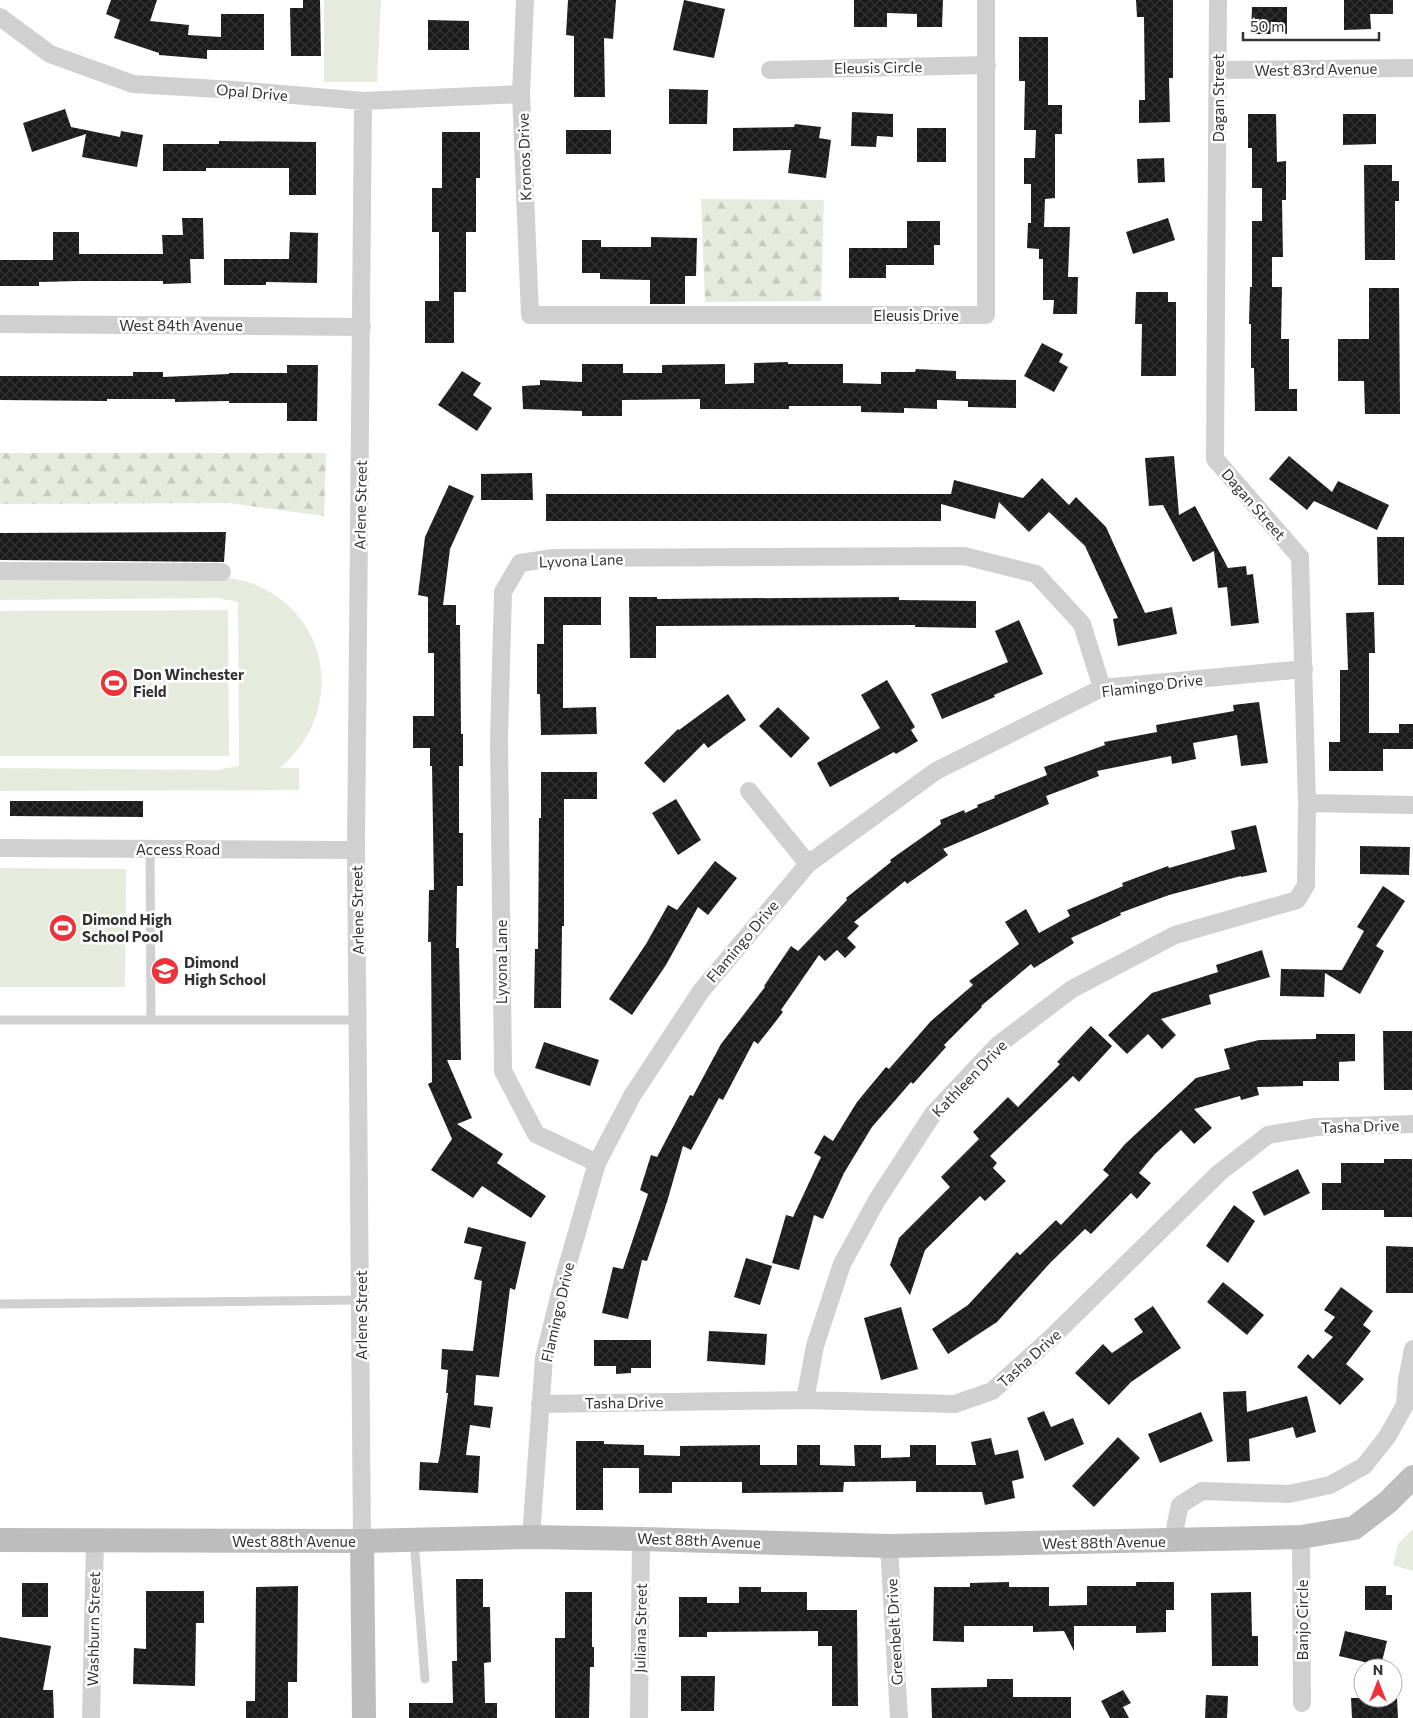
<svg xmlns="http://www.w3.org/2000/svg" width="1413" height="1718" viewBox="0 0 1413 1718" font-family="Commissioner,sans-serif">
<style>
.forest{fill:url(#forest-firs)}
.green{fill:#e5ecde}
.building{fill:url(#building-cross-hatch)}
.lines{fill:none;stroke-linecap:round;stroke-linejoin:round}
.lane{stroke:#d0d0d0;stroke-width:9}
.street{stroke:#d0d0d0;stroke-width:18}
.secondary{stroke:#bdbdbd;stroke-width:24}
.labels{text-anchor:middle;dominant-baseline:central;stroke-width:5;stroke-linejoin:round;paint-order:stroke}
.street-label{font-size:15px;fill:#333;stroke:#fff}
.poi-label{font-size:15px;font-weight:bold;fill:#333;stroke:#fff;text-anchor:start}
</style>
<defs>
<pattern id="forest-firs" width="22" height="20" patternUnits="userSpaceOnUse" patternTransform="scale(1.25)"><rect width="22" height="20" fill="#e5ecde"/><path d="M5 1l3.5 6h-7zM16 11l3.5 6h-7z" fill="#c5cbbf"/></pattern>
<pattern id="building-cross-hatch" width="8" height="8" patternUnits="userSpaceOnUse" patternTransform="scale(1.25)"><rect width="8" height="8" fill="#1a1a1a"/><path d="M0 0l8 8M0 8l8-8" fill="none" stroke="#333"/></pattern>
</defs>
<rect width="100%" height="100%" fill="#fff"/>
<!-- forest -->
<path class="forest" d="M701,199L824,200L821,301L705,302Z
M0,453H326L324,516L229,503L0,504Z"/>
<!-- green -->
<path class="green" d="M324,0H381L377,82H324Z
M219,577C231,578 244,580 256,585C334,619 343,714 280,768H299V790L0,791V768L216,770L239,766L238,602L217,598L0,600V578Z
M228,610L229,756H0V611Z
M0,868L126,869L125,987H0Z
M1413,1529V1571L1393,1565L1398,1544Z"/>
<!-- building -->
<path class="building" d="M111,0H157L150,21L189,25L188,35L221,37V14H264V50H207V59L159,55V53L114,38L120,20L106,14Z
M303,0H320L321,56H291L290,8H303Z
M568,0H616L613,39L604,38L605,97H574V36L566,35Z
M684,0L725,9L714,58L673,50Z
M854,0H943L942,27H917V14L887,13V27H854Z
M1136,0H1173V78H1169L1170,122L1139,123V100H1145L1144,17H1137Z
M1344,0H1393V14H1370L1371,29L1344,30Z
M1252,7H1287V34H1251Z
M428,20L469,21V50H428Z
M1019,37H1048V105H1062V134H1055V198L1045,199L1044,227H1070L1068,277H1078L1077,314H1053L1054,300H1043V259H1039V249L1027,248L1028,223H1031V184H1024V158H1035L1036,130H1024L1025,81H1019Z
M669,89L708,90L707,124H669Z
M65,109L71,127L120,137L121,131L143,135L137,167L82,157L86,134L32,152L23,123Z
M852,112L893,114V137L877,136L876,147L851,146Z
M1248,114H1276L1277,162L1286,161V200H1282L1283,257H1272V287H1282L1281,339H1289V389H1297V411H1255L1254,368H1251V324H1249L1250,287H1252V221H1262V188H1252V148H1248Z
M1343,114H1376V144L1343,145Z
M795,124L821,127L819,138L831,140L826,178L788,173L791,150L733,151V128L794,127Z
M917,128H946V162H917Z
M566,130H611V154H566Z
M442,132H480V178H476V232H466V292H454V343H425V301H439V232H432V188H442Z
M219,141L316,142V195H289V168H206V171H163V144H219Z
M1164,158L1165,182L1138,183L1137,159Z
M1364,165H1392V181H1399V201H1395V260H1365Z
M182,218H203L204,259H190L191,283L163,284V281H79L39,282V286H0V260H53V232H79V254H163L162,235H183Z
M1168,218L1175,240L1133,254L1126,232Z
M907,221H940V245H934V265H886V278H849V248H907Z
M290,232L318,233L317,283L266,282V285H224V259H289Z
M651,237L697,238L696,276H685V304H650V280L600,279V273H582V240H601V247H651Z
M1369,288H1399L1400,414H1365L1364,381H1338V339H1369Z
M1136,292H1168V302H1176V376H1141L1142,324H1135Z
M1042,343L1063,354L1059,362L1068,367L1054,392L1024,376Z
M788,362V364H843V383L881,384V372H915L916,369L956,371V379L1016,380V408L968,407V401L937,400V409L904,408V413L861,412V406H789V409H700V399L622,400V416H582V411L523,409L522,386L540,385V380L582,382V364H623V373H662V365L725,364V384L754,383V363Z
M287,365H318L317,421H287V403H229V401L175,402V399H107V401L0,400V376H133V372H163V377L229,374V373H287Z
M462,371L481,383L473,395L492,408L477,431L438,405Z
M1174,456L1179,515L1195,506L1228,568L1246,566L1247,575L1253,574L1259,623L1231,626L1227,587L1218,588L1214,551L1193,562L1163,505L1149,506L1145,458Z
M1289,456L1332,492L1338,481L1389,505L1377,530L1314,501L1307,510L1269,479Z
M532,473L533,500H481V474Z
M1042,478L1069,505L1076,497L1106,527L1145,613L1172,607L1177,634L1118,646L1113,619L1118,618L1085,546L1049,512L1029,532L999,502L995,519L941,504V521H546V494H951L954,480L1023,498Z
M449,485L474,496L450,549L443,605H456V625H460L461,734H463V766H459V833H463V886H457L456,948H459L461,1060H447L472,1118L457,1124L503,1154L497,1163L546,1196L531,1218L482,1186L473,1198L431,1170L452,1139L428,1084L432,1082L431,942H428L429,890H434L432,766H430V748H413V716H434V653H428V597L418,595L425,537Z
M226,532L224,562L0,560V533Z
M1377,537H1404V585H1378Z
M544,597H601V625H563V708L596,707L597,734L541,735L540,694H537V644H544Z
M629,597H657V599L899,597V600L976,601V628L915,627V625L656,626V658H630Z
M1374,612L1375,653H1369V733H1399V724H1413V749H1383V771H1329V742H1340V670H1348L1346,613Z
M1019,620L1043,674L994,695L995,697L942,719L931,694L1008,662L995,631Z
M887,680L915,727L911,730L918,741L896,754L894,752L830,787L817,763L880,728L861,695Z
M728,694L746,720L708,748L704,743L664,783L644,763L678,729L679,730Z
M1259,702L1268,763L1241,766L1237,735L1193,743L1196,759L1172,764L1171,756L1097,771L1099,776L1046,796L1049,804L943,849L948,855L907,884L905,881L854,922L859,926L847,938L856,947L845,958L837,950L825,961L819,955L781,1010L783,1012L758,1044L754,1041L723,1100L719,1098L691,1150L683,1146L667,1202L647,1261L642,1260L628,1319L602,1313L613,1267L623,1269L648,1194L640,1190L651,1155L657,1157L690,1095L693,1096L721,1044L765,987L764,986L791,946L798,951L847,900L846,898L891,862L890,860L941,824L940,820L964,810L965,813L978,807L977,805L995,798L994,796L1047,775L1044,767L1105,745L1104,742L1157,732L1156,725L1234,711L1233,705Z
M778,707L810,738L791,758L759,726Z
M541,772H597V799H564V926H562L561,1008H534L535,949H538L539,818H541Z
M676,799L701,840L678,855L652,813Z
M10,801H143V817L10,816Z
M1256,825L1267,872L1241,877V876L1169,895L1120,913L1121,915L1071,938L1074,943L1034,968L1031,964L981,1006L982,1007L944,1045L946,1047L913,1084L911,1082L872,1127L844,1173L823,1219L814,1215L799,1270L772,1263L786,1215L793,1217L821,1157L814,1153L824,1135L833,1141L857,1102L886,1067L889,1069L931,1021L973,985L969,981L1019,944L1005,922L1026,909L1039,933L1070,916L1067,910L1123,886L1122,883L1168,866L1169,868L1235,849L1231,831Z
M1360,846L1410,847L1409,875L1360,874Z
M715,861L737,878L708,915L698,907L666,965L632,1015L609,999L646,944L668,905L677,910Z
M1383,886L1405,901L1376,946L1384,951L1360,994L1325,973L1324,997L1280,996L1281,969L1342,970L1364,931L1357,927Z
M1262,950L1270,977L1209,995L1211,1004L1161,1019L1176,1035L1162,1049L1148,1034L1127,1054L1108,1035L1152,993L1218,972L1216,965Z
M1091,1026L1112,1046L1079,1082L1073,1076L990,1156L997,1163L993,1168L1006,1181L985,1201L980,1196L925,1250L910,1295L890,1265L899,1238L950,1187L941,1177L979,1139L973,1132L1008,1097L1018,1107L1060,1064L1057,1062Z
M1383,1031H1412V1090H1384Z
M1316,1034H1355V1061L1339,1062V1081H1303V1086L1257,1087L1259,1095L1241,1100L1240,1096L1194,1109L1212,1128L1194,1144L1181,1130L1155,1154L1139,1173L1151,1183L1137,1199L1131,1193L1091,1234L1085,1229L1050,1263L997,1322L948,1354L932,1329L968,1305L1017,1252L1020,1255L1056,1220L1061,1225L1109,1175L1103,1170L1125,1144L1196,1078L1230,1069L1224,1049L1259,1040L1316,1039Z
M544,1042L599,1060L590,1086L535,1068Z
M1384,1159H1412V1217H1384V1210H1322V1183H1341V1163H1384Z
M1298,1169L1310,1193L1264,1216L1252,1192Z
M1234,1205L1255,1221L1228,1263L1206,1246Z
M468,1227L526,1242L515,1290L510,1288L499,1377L476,1375L474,1405L493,1407L490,1428L470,1425L466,1455L480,1456L478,1493L419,1490L420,1462L438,1463L440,1454L448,1393H446L448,1370L441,1369L442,1349L473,1351L482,1281L474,1279L482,1247L464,1243Z
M1386,1246L1413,1247V1293H1386Z
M746,1258L772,1266L760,1305L734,1297Z
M1223,1282L1264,1315L1247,1335L1207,1302Z
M1341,1287L1373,1311L1363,1325L1371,1331L1346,1364L1364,1379L1340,1405L1297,1367L1308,1354L1313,1359L1333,1337L1324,1331L1335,1317L1324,1310Z
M1153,1306L1181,1348L1131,1382L1109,1405L1075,1373L1103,1344L1112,1353L1143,1332L1134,1319Z
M901,1307L918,1369L881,1380L864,1318Z
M709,1331L767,1334L765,1365L707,1361Z
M594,1340H651V1368H631V1373L616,1374V1366H594Z
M1246,1391L1247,1412L1307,1396L1316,1432L1296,1438L1293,1427L1249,1439L1250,1461L1227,1462L1223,1392Z
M1044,1411L1051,1427L1073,1418L1084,1444L1045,1461L1027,1418Z
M1201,1412L1213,1441L1160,1463L1148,1434Z
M1118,1437L1140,1458L1094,1507L1072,1486Z
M991,1438L995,1455L1018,1450L1024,1478L1012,1481L1015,1498L985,1505L982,1492H916V1481L844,1482L843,1492L742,1493V1482H672V1493H639V1468H603V1510H576V1441H604V1444L644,1445V1455L680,1456V1446L760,1445V1465H797V1445H820V1465L855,1466L854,1445H881V1458L910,1457V1445H936V1465H976L971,1442Z
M456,1579H483V1607H490L491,1662L484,1663L485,1703H497V1718H409V1703H453L452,1661H457Z
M1009,1582V1587H1049V1606L1087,1605V1586H1136V1582H1174V1610H1166V1632L1136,1633V1626H1074V1651L1064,1631L1033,1632V1626H964V1642L933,1641L934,1587H970V1583Z
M22,1583H48V1617H22Z
M298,1586L297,1682H288V1718H246V1701H255L256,1587Z
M1365,1586H1386V1595H1392V1610H1365Z
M739,1587H761V1592H807V1610H857L858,1706H832V1646H818V1631L707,1632V1637H679V1597H707V1603H739Z
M146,1591H204V1623H196L195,1686L133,1684L134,1648L146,1649Z
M565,1592H592V1647H594V1667H590L589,1718H555V1638H565Z
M1251,1592L1252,1636H1258V1666H1212L1211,1593Z
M1345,1631L1387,1641L1381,1666L1339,1656Z
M0,1637L51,1646L43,1690H53L54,1718H0Z
M681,1676H715L714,1711H681Z
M987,1679H1013V1697H1071V1718H932L931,1688L987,1687Z
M1123,1690L1131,1703L1123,1707L1129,1718H1110L1101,1701Z
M1206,1695L1228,1696L1227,1718H1205Z
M1351,1698H1397L1398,1718H1352Z"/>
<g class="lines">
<!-- lane -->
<path class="lane" d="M150,849L151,1020
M0,1020H358
M0,1304L361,1300
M414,1540L425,1679"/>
<!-- street -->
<path class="street" d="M525,0L521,94L530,315H986V0
M0,17L50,54L133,84L235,90L363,101L521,94
M770,70L987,65
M1218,70L1413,68
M0,324L362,327
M0,571L222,572
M749,791L808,864
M1307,803L1413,805
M0,848L356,850
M597,1163L536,1134L503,1071L499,739L503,592L520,563L554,558L964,556L1036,574L1082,624L1102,688
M805,1400L815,1346L842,1264L877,1200L933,1114L998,1045L1072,989L1175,935L1297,900L1306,885L1307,803L1300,557L1215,459L1218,0
M540,1404L805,1400L955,1404L992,1391L1051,1338L1219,1173L1268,1135L1316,1127L1413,1124
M531,1537L544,1358L564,1277L597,1163L632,1096L701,991L808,864L936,771L1102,688L1304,669
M1301,1537L1302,1703
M1174,1540L1176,1523L1180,1505L1202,1491L1289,1494L1330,1485L1364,1466L1387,1437L1405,1405L1407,1380L1413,1349
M362,1541L356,850L363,101
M889,1546L899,1718
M91,1718L95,1540
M639,1718L641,1539"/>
<!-- secondary -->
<path class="secondary" d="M0,1540L362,1541L531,1537L641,1539L889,1546L1301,1537L1354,1528L1388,1502L1413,1477
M362,1541L364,1718"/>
</g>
<!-- icons -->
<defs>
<symbol id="stadium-disc" viewBox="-11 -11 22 22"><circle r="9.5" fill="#ed323a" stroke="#fff"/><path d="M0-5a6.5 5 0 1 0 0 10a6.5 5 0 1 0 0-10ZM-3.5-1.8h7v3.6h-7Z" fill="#fff"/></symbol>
<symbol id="school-disc" viewBox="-11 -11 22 22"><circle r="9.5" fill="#ed323a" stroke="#fff"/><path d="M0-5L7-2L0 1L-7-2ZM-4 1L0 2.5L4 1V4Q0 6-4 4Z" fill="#fff"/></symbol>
</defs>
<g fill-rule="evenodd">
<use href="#stadium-disc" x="98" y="667" width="32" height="32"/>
<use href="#stadium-disc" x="47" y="912" width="32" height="32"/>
<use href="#school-disc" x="149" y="955" width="32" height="32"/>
</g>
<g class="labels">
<!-- street labels -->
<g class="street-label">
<text transform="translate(878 67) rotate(-1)">Eleusis Circle</text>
<text transform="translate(1316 69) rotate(-1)">West 83rd Avenue</text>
<text transform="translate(252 92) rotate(5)">Opal Drive</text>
<text transform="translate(1218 98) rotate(-90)">Dagan Street</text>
<text transform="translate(524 157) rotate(-92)">Kronos Drive</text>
<text x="916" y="315">Eleusis Drive</text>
<text x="181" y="325">West 84th Avenue</text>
<text transform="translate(1254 504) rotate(49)">Dagan Street</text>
<text transform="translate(360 505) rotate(-89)">Arlene Street</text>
<text transform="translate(581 560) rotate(-2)">Lyvona Lane</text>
<text transform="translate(1152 685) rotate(-7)">Flamingo Drive</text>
<text x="178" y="849">Access Road</text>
<text transform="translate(357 910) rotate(-91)">Arlene Street</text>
<text transform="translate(742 941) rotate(-50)">Flamingo Drive</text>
<text transform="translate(501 962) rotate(-90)">Lyvona Lane</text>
<text transform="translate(969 1078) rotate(-46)">Kathleen Drive</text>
<text transform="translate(1360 1126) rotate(-2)">Tasha Drive</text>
<text transform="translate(557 1312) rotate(-77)">Flamingo Drive</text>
<text transform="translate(361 1315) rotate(-90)">Arlene Street</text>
<text transform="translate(1029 1358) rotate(-42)">Tasha Drive</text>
<text transform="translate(624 1402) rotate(-1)">Tasha Drive</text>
<text transform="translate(699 1540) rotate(2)">West 88th Avenue</text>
<text x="294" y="1541">West 88th Avenue</text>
<text transform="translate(1104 1542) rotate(-1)">West 88th Avenue</text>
<text transform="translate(1302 1620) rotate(-90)">Banjo Circle</text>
<text transform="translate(640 1628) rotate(-89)">Juliana Street</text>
<text transform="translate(93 1629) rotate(-89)">Washburn Street</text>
<text transform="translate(894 1632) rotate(-93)">Greenbelt Drive</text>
</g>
<!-- poi labels -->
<g class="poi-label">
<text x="133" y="674">Don Winchester<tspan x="133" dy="17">Field</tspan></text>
<text x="82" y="919">Dimond High<tspan x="82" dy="17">School Pool</tspan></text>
<text x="184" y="962">Dimond<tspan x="184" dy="17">High School</tspan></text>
</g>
</g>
<!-- north arrow -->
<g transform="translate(1378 1683)"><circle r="24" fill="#ffffff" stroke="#adadad"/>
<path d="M0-4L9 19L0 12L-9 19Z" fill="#ed323a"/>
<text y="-8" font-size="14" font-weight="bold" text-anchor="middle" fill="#333333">N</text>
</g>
<!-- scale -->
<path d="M1243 32v8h136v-8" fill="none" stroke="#333333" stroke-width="2.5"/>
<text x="1250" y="32" font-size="15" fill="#333333" stroke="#ffffff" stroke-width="4" paint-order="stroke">50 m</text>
</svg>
